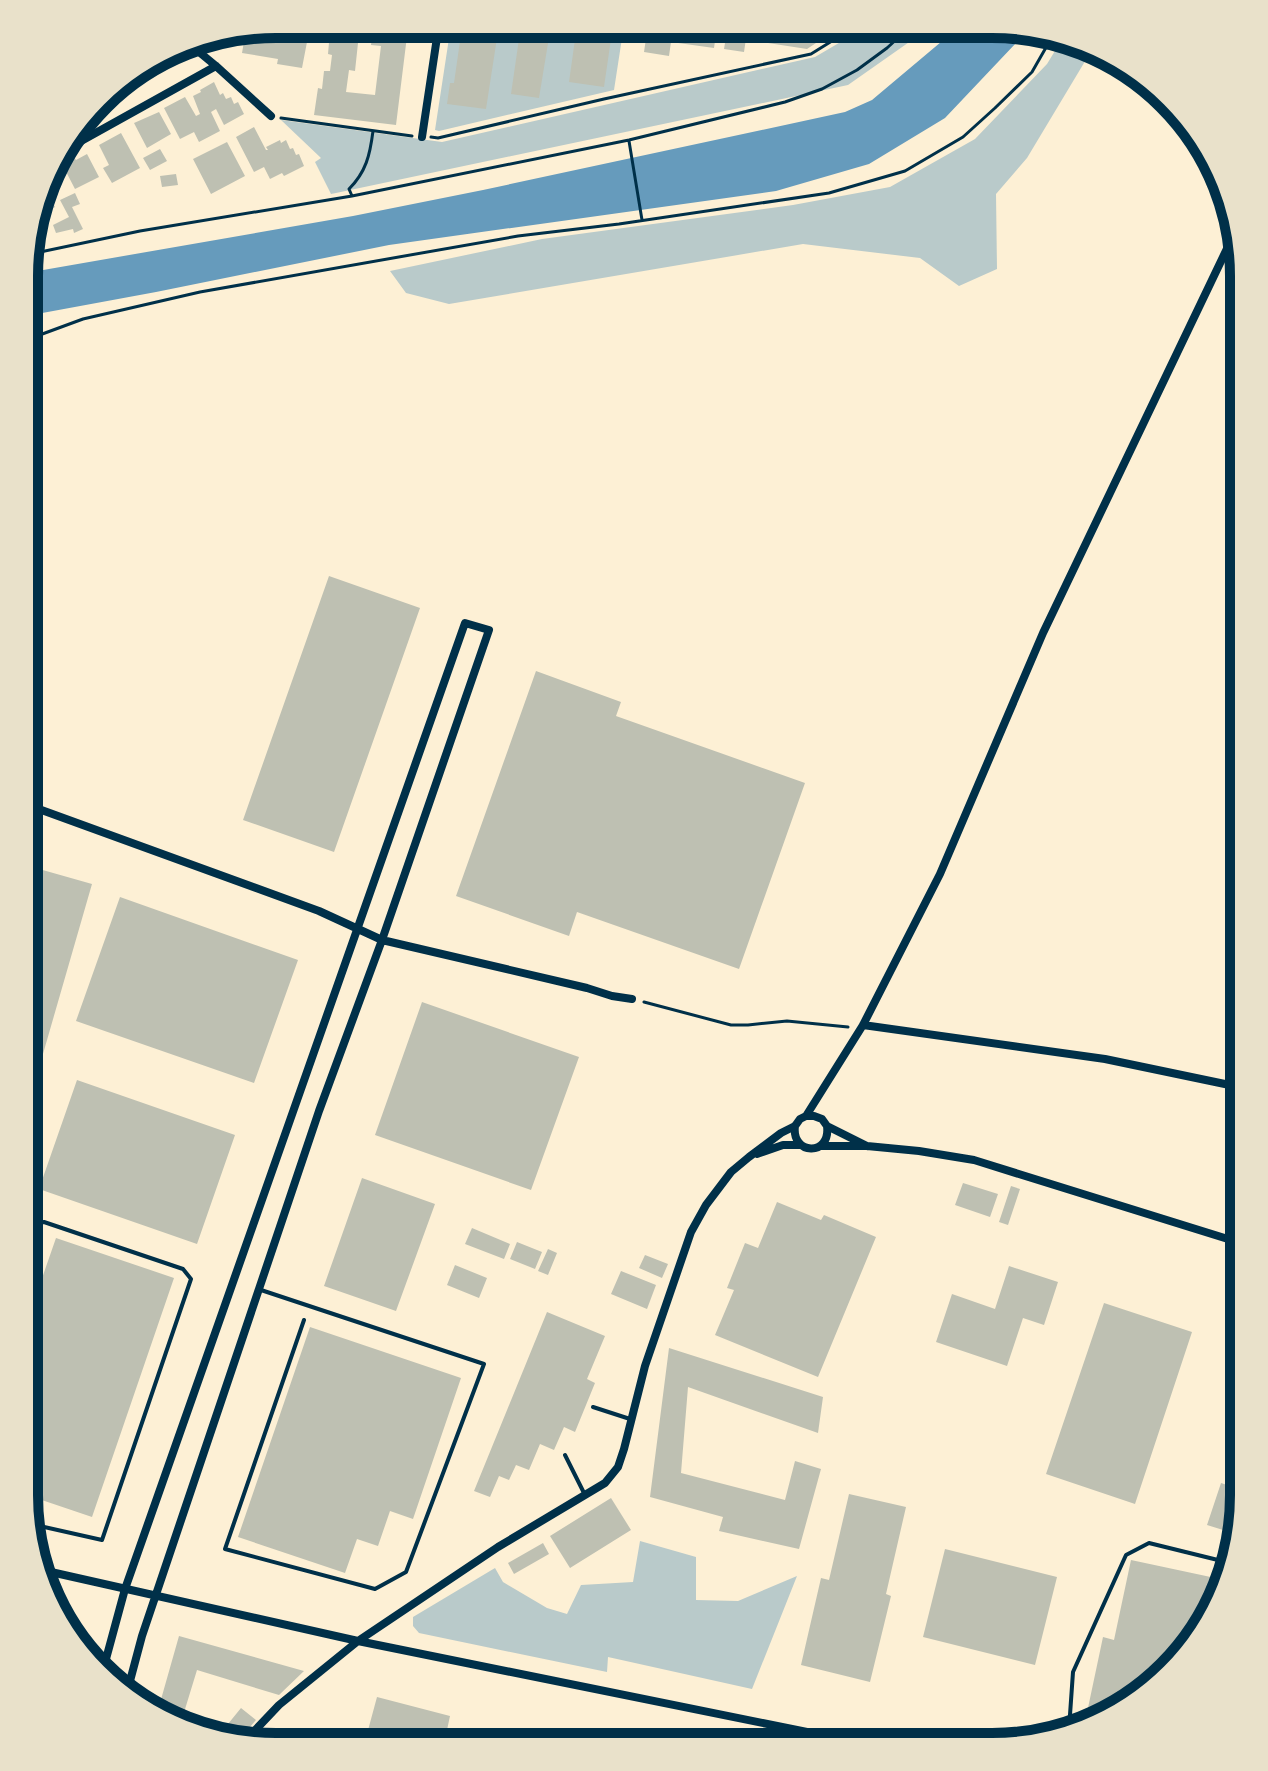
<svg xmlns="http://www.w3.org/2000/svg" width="1268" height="1771" viewBox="0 0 1268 1771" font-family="'Varela Round',sans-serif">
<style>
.green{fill:#b9caca}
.water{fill:#669bbc}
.building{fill:#bec0b2}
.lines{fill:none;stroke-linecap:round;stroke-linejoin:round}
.path{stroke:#003049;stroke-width:3}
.service{stroke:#003049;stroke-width:4}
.minor{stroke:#003049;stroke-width:8}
.rim{fill:none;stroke:#003049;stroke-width:10}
</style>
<rect width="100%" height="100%" fill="#fdf0d5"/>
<!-- green -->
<path class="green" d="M451,25H624L614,90L439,131L435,130Z
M855,26H932L848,85L336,193L331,194L315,162L321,158L281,120L442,142L815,57L844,40Z
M1061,41L1090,53L1027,158L996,194L997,269L959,286L920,258L803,244L449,304L406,293L390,271L542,239L793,205L890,187L975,139L1047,64Z
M640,1541L696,1557V1600L738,1601L797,1576L752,1689L608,1657L607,1672L419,1633L413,1626V1617L495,1568L503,1582L547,1608L567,1614L581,1585L633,1582Z"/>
<!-- water -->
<path class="water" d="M960,26H1025L1016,43L945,118L869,164L776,191L389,245L156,292L26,316V273L353,216L483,190L845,112L872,100Z"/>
<!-- building -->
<path class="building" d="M291,24H315L312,43L307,42L302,68L277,64L278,59L242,53L246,30L230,43L222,33L269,25L290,29Z
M369,24H404L408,28L396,125L314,115L318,88L322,89L324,71H330L332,55L328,54L330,31L354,34L353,42L358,43L355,71L349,70L346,92L375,95L381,46L371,45L372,37H368Z
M460,25H499L486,109L447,104L450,83H454L461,34L459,33Z
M521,25H551L539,98L511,94Z
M577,25H613L604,87L569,82Z
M648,25H748L744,52L724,49L725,43L715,41L714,48L671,42L669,56L644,52Z
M771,25L806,26H830L829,39H822L807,49L768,43Z
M175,49L181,60L157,73L152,63Z
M133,73L138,82L124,90L119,81Z
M214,82L220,95L223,93L226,99L231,97L234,104L238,102L244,114L224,125L216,109L211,112L220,131L199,142L194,132L180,139L164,108L185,97L196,116L200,114L193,96L201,92L200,90Z
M159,112L171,134L147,148L134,123Z
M254,127L266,150H268L266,147L280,140L281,143L286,140L290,149L293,148L296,155L299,154L304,166L284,176L282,173L270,179L264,167L254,172L236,137Z
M121,133L140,168L112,183L103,168L109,165L99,145Z
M227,142L245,176L211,194L193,159Z
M160,149L167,161L150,170L143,158Z
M87,154L99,177L75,189L62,164L74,157L76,160Z
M176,174L178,185L162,187L160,176Z
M45,188L55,207L42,214L38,208Z
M75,193L80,204L72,207L83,229L74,233L73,229L56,233L53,225L69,217L60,200Z
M329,576L420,608L334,852L243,820Z
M536,671L621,702L616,716L805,783L739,969L577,912L569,936L456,896Z
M25,865L92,884L30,1099L25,1097Z
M120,897L298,960L254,1083L76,1021Z
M422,1002L579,1057L531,1190L375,1135Z
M77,1080L235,1135L197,1244L39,1189Z
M362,1178L435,1204L396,1311L324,1286Z
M963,1183L998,1194L990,1217L955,1205Z
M1011,1186L1020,1189L1008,1225L999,1222Z
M777,1202L821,1220L824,1215L876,1237L818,1377L715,1335L734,1290L727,1288L745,1243L758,1248Z
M472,1228L510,1244L504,1259L465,1244Z
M56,1238L174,1278L92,1517L24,1494V1330Z
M517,1242L542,1252L535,1269L510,1259Z
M548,1249L557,1253L548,1275L538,1271Z
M645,1255L668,1264L662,1278L639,1268Z
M455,1265L487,1278L479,1298L447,1285Z
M1009,1266L1058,1282L1044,1325L1023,1318L1007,1366L936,1342L952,1294L995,1309Z
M621,1271L656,1285L647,1309L611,1294Z
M1104,1303L1192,1332L1135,1504L1046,1474Z
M547,1312L605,1336L587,1379L595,1383L575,1432L564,1427L554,1450L540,1444L529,1470L516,1465L509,1480L499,1476L490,1497L474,1491Z
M310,1327L461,1378L413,1519L390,1511L378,1546L357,1539L345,1573L238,1537Z
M669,1348L823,1397L818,1433L688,1387L681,1473L785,1500L795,1461L821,1469L799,1549L719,1531L723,1517L650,1497Z
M1243,1457V1512L1236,1534L1207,1525L1221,1483L1233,1487Z
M849,1494L906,1507L886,1594L891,1596L870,1682L801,1665L821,1578L829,1580Z
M611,1498L631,1530L570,1568L550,1536Z
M543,1543L549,1554L514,1574L508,1563Z
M945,1549L1057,1577L1035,1665L923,1637Z
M1131,1560L1220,1579L1201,1635L1103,1721L1093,1723L1085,1722L1103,1637L1114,1640Z
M179,1636L304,1671L279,1695L197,1670L182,1719L158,1710Z
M377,1697L450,1716L447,1730L503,1746L364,1745Z
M241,1708L256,1720L237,1742L219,1735Z"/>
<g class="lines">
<!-- path -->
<path class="path" d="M281,118L412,136
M431,137L438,138L604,99L811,54L840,36L848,26
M629,141L642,220
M352,196L349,189C366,172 370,155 373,131
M26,255L140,231L352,196L629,140L785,102L822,89L857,70L887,48L911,26
M26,340L83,319L200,292L518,236L619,224L829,193L905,171L963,137L995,108L1032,72L1052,37
M644,1002L731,1025H748L787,1021L848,1027"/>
<!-- service -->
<path class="service" d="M24,1226L44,1222L183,1269L191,1279L102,1540L31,1524
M261,1290L484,1364L406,1572L375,1589L225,1549L304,1320
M593,1407L630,1419
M565,1455L584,1493
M1069,1729L1073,1672L1126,1555L1149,1543L1226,1562"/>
<!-- minor -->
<path class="minor" d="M187,42L216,66L271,116
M422,137L439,24
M56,155L216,66
M25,804L319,911L382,940L587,988L612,996L632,999
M863,1025L1105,1059L1244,1088
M806,1116L863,1025L940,874L1043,633L1234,234
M795,1126C791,1155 831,1157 827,1126
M821,1146H867L919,1151L974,1160L1244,1244
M757,1154L783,1145H800
M42,1570L358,1641L881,1747
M103,1670L125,1589L465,623L489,630L382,940L319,1111L142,1636L126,1696
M242,1744L279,1705L358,1641L498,1547L605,1483L618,1467L624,1449L645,1366L691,1232L706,1205L731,1172L749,1157L781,1133L795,1126L800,1119L806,1116H814L822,1119L827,1126L867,1146"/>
</g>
<!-- crop -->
<path d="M0 0H1268V1771H0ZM276 38H992A238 238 0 0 1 1230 276V1495A238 238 0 0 1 992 1733H276A238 238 0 0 1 38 1495V276A238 238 0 0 1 276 38Z" fill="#e9e1ca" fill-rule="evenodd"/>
<path class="rim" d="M276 38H992A238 238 0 0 1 1230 276V1495A238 238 0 0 1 992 1733H276A238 238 0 0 1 38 1495V276A238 238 0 0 1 276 38Z"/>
</svg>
